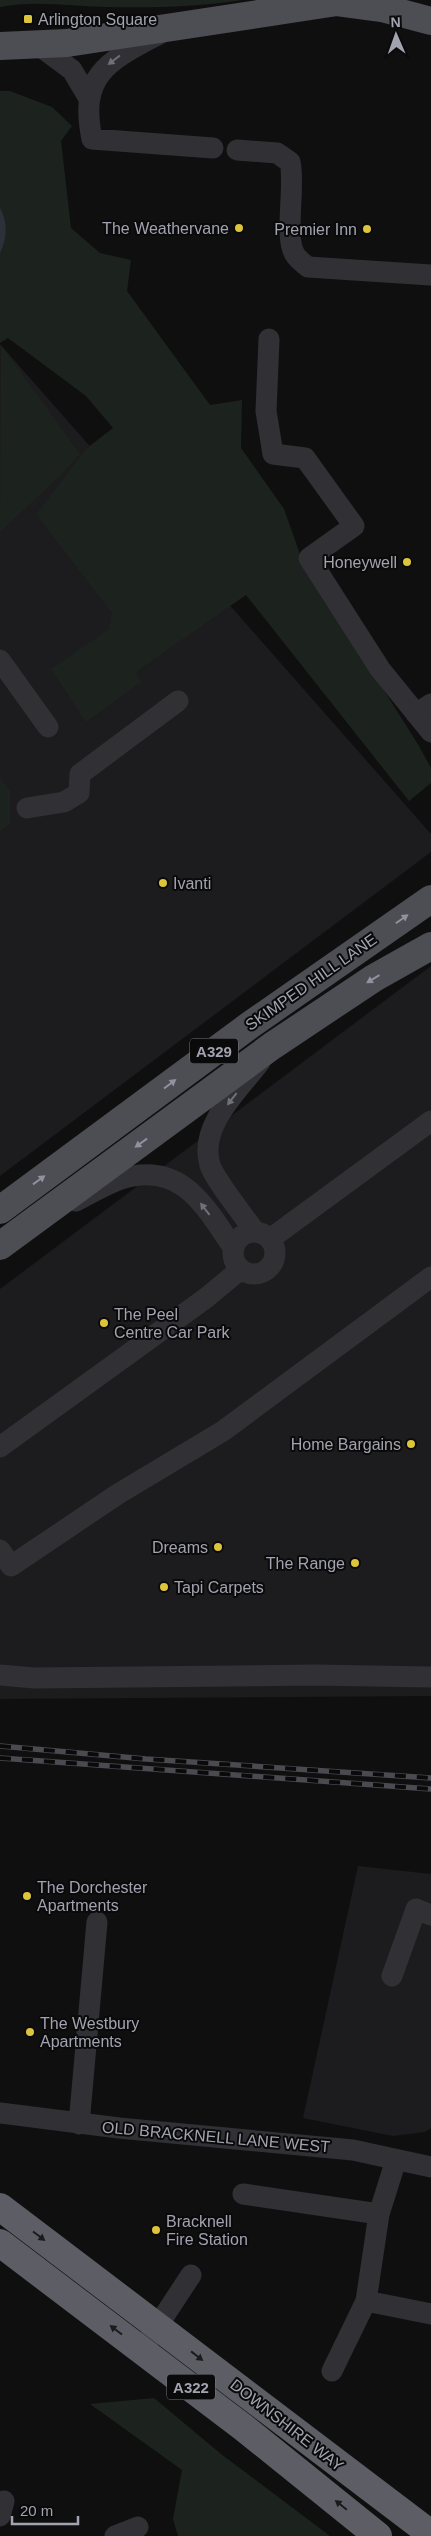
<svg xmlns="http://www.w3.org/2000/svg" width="431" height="2536" viewBox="0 0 431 2536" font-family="Helvetica,sans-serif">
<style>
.built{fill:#1c1b1d}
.green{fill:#1c231e}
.water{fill:#2c3139}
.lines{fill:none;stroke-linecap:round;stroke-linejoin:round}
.minor{stroke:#313135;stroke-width:21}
.major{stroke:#4d4d54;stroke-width:28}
.highway{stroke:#5d5e65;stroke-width:28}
.rail-casing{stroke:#4a4a50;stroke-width:5.5}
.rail{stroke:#0b0a0b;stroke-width:4;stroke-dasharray:11;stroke-linecap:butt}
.oneway{fill:#6f7079}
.oneway2{fill:#91929e}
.oneway3{fill:#1b1b1d}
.poi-dot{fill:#dcc53c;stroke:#0b0a0b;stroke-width:2}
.labels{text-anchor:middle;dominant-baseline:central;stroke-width:4;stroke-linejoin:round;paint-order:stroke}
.shield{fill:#0b0a0b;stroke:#75757e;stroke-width:1}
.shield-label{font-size:15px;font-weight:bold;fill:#a2a3b0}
.poi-label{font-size:16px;fill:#a2a3b0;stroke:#0b0a0b;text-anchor:start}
.street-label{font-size:16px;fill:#a2a3b0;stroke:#0b0a0b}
</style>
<rect width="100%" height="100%" fill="#100f10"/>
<!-- built -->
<path class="built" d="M0,344L431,834V852L0,1176Z
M431,966V1696L0,1699V1289Z
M358,1866L431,1874V2128L425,2132L393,2136L303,2118Z"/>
<!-- green -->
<path class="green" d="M0,0H242C198,7 152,8 107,7C71,6 35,0 0,7Z
M0,91H10L52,107L72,126L61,141L71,228L100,253L131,260L127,291L210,405L242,400L241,448L284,509L302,560L419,746L431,768V783L409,801L246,595L136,672L141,682L86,722L51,669L109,629L112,613L36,514L87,448L113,428L86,396L8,338L0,343Z
M1,345L80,454L60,476L0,532Z
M0,778L10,791V824L0,831Z
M154,2398L221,2454L330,2536H178L173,2519L182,2470L90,2404Z"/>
<!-- water -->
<path class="water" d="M0,208C8,222 7,239 0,253Z"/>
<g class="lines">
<!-- minor -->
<path class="minor" d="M163,32C111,60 78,72 92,139L213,148
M37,44L72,70L88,97
M237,150L277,153L290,162C296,186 283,240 296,256C299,260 304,264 308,267L431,275
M269,339L266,411L273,454L305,458L354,526L309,558L380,669L431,732
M0,660L48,727
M416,714L431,704
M27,808L64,802L79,793L80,774L178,701
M76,1201C90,1194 106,1184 121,1179C181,1160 205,1206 234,1249
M255,1232C245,1217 214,1179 210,1165C198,1126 239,1090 260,1062
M233 1253a21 21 0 1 1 42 0a21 21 0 1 1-42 0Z
M270,1239L431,1121
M0,1447L206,1298L241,1269
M0,1550L11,1566L118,1494L223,1431L431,1277
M0,1675L34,1678L315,1675L431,1677
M392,1976L416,1909L431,1915
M0,2113L119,2128L353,2150L431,2167
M79,2124L97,1922
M243,2194L379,2214
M366,2301L431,2314
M149,2339L191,2275
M332,2371L366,2301L379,2214L396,2160
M0,2516L4,2501
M115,2536L138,2527"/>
<!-- major -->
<path class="major" d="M0,46L67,43L337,2L382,8L431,21
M0,1210L250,1025L431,899
M0,1246L272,1046L374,978L431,946"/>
<!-- highway -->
<path class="highway" d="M0,2207L431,2534
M0,2243L244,2428L378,2536"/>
<defs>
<path id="rail" d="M0,1746L146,1759L431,1778
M0,1758L431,1789"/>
</defs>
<!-- rail casing -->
<use href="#rail" class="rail-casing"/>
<!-- rail -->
<use href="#rail" class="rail"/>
</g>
<!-- one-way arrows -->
<defs><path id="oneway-solid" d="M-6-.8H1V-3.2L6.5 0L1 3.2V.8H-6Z" transform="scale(1.25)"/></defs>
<g class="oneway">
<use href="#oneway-solid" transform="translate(114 60) rotate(143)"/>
<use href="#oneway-solid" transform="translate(232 1099) rotate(128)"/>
<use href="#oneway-solid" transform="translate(205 1209) rotate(-128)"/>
</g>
<g class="oneway2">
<use href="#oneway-solid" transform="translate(402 919) rotate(-35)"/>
<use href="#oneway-solid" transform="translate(373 979) rotate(149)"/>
<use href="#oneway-solid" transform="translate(170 1084) rotate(-37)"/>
<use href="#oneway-solid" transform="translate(141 1143) rotate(144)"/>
<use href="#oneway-solid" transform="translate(39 1180) rotate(-36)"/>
</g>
<g class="oneway3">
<use href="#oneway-solid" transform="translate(39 2236) rotate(37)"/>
<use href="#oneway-solid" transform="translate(116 2330) rotate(-143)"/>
<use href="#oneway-solid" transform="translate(197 2356) rotate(38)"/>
<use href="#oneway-solid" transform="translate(341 2505) rotate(-141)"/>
</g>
<!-- markers -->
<g class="poi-dot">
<rect x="23" y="14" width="10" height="10" rx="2.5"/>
<circle cx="239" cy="228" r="5"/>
<circle cx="367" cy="229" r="5"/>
<circle cx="407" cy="562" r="5"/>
<circle cx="163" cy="883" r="5"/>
<circle cx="104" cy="1323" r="5"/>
<circle cx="411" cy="1444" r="5"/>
<circle cx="218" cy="1547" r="5"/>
<circle cx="355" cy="1563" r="5"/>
<circle cx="164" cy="1587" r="5"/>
<circle cx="27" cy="1896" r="5"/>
<circle cx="30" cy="2032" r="5"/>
<circle cx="156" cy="2230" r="5"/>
</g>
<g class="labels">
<!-- shield labels -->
<g class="shield">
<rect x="190" y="1038.5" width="48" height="25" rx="4"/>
<rect x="167" y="2374.5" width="48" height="25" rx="4"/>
</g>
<g class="shield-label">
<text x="214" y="1051">A329</text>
<text x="191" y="2387">A322</text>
</g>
<!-- poi labels -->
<g class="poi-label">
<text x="38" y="19">Arlington Square</text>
<text x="229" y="228" text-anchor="end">The Weathervane</text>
<text x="357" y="229" text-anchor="end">Premier Inn</text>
<text x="397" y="562" text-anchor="end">Honeywell</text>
<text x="173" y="883">Ivanti</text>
<text x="114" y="1314">The Peel<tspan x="114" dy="18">Centre Car Park</tspan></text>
<text x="401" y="1444" text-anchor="end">Home Bargains</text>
<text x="208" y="1547" text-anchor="end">Dreams</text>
<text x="345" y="1563" text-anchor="end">The Range</text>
<text x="174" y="1587">Tapi Carpets</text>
<text x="37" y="1887">The Dorchester<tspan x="37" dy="18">Apartments</tspan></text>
<text x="40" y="2023">The Westbury<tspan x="40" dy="18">Apartments</tspan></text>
<text x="166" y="2221">Bracknell<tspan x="166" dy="18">Fire Station</tspan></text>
</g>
<!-- street labels -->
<g class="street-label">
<text transform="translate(311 982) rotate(-35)">SKIMPED HILL LANE</text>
<text transform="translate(216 2137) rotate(5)">OLD BRACKNELL LANE WEST</text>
<text transform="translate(287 2425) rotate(38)">DOWNSHIRE WAY</text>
</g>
</g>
<!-- north arrow -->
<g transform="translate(396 35) rotate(358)" stroke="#0b0a0b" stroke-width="4" paint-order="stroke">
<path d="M0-4L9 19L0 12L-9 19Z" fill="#a2a3b0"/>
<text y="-8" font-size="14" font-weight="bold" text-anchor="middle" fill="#a2a3b0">N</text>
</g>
<!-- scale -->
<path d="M12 2516v8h66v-8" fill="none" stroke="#a2a3b0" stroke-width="2.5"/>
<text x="20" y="2516" font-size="15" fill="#a2a3b0" stroke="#0b0a0b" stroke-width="4" paint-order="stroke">20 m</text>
</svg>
